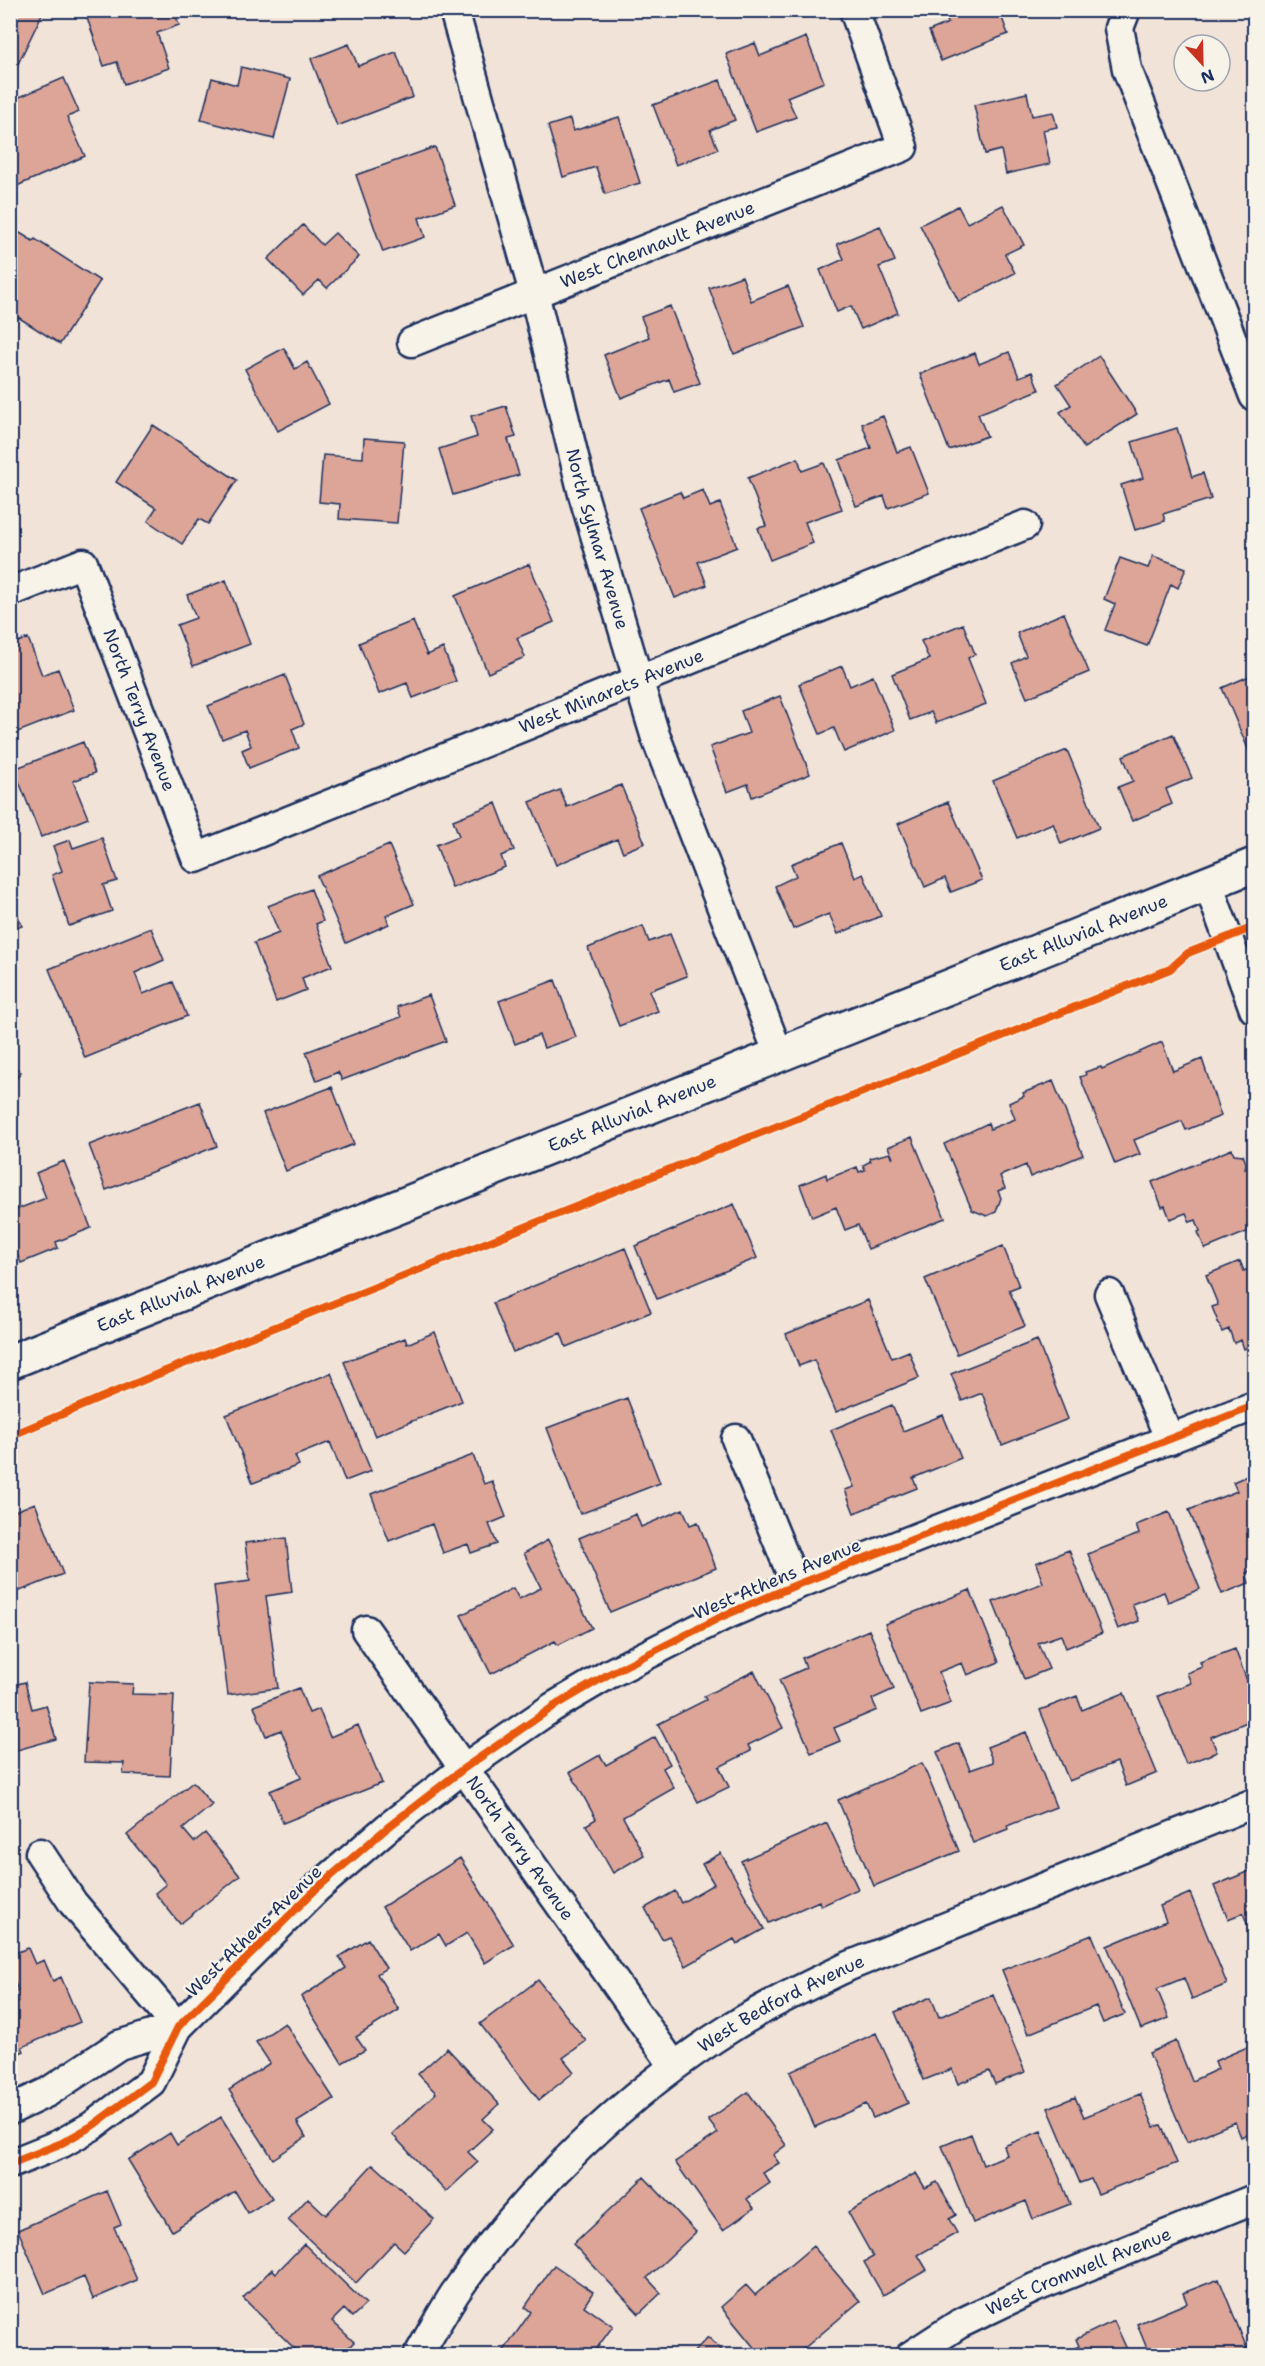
<svg xmlns="http://www.w3.org/2000/svg" width="1265" height="2366" viewBox="0 0 1265 2366" font-family="'Shantell Sans',sans-serif">
<style>
.building{fill:#dda597;stroke:#1b2f5e;stroke-width:1.5}
.lines{fill:none;stroke-linecap:round;stroke-linejoin:round}
.minor-casing{stroke:#1b2f5e;stroke-width:33}
.tertiary-casing{stroke:#1b2f5e;stroke-width:38}
.minor{stroke:#f7f3e8;stroke-width:28}
.tertiary{stroke:#f7f3e8;stroke-width:33}
.cycleway-casing{stroke:#f7f3e8;stroke-width:11}
.cycleway{stroke:#e8590c;stroke-width:8}
.labels{text-anchor:middle;dominant-baseline:central;stroke-width:5;stroke-linejoin:round;paint-order:stroke}
.street-label{font-size:18px;fill:#1b2f5e;stroke:#f7f3e8}
</style>
<rect width="100%" height="100%" fill="#f2e3d8"/>
<filter id="ink" filterUnits="userSpaceOnUse"><feTurbulence type="fractalNoise" baseFrequency=".0167" numOctaves="2"/><feDisplacementMap in="SourceGraphic" scale="12" xChannelSelector="R" yChannelSelector="G"/><feConvolveMatrix kernelMatrix="1 2 1 2 8 2 1 2 1" color-interpolation-filters="sRGB"/></filter>
<g filter="url(#ink)">
<!-- building -->
<path class="building" d="M10,10H44L13,74L10,73Z
M99,10H174L179,25L157,33L169,68L124,84L117,62L104,66L86,15Z
M943,10H999L1008,34L941,61L929,31L948,23Z
M806,37L824,82L787,97L796,117L756,132L726,54L755,43L760,56Z
M349,44L358,66L396,52L413,97L337,126L311,59Z
M241,67L290,79L274,139L201,120L212,78L237,85Z
M64,78L79,112L67,117L85,156L10,189V154L14,152L10,145V101Z
M720,80L735,120L710,130L718,149L676,165L653,105Z
M1027,93L1032,116L1053,112L1057,127L1043,130L1050,164L1006,174L1001,150L985,154L974,105Z
M619,117L640,183L605,194L596,167L563,177L548,126L570,119L573,131Z
M435,147L455,205L419,218L425,237L383,252L356,175Z
M1003,205L1024,245L1005,254L1015,273L959,302L920,225L958,206L967,223Z
M303,225L322,245L335,233L359,257L327,288L319,280L303,295L268,259Z
M880,226L895,261L879,267L898,313L861,329L851,306L837,312L820,270L844,259L837,244Z
M10,227L33,241L35,239L100,281L60,344L10,312Z
M742,276L751,301L788,286L804,327L734,354L709,288Z
M670,306L700,383L674,392L669,379L621,398L604,355L649,337L641,317Z
M284,348L295,369L307,362L329,404L278,431L245,369Z
M1009,352L1019,377L1032,372L1039,390L978,414L987,436L949,450L920,374L975,353L979,364Z
M1099,356L1137,414L1084,448L1060,412L1071,405L1057,384Z
M506,406L516,437L508,439L519,475L453,495L439,449L477,437L471,416Z
M883,416L897,452L911,447L929,493L888,508L884,496L856,506L839,460L871,448L862,424Z
M153,425L237,480L208,524L199,519L182,544L148,521L156,508L116,482Z
M1177,428L1192,477L1203,473L1211,499L1163,514L1165,521L1135,530L1121,485L1143,478L1132,442Z
M364,438L404,441L397,523L339,519L340,504L319,502L323,455L363,458Z
M798,458L802,471L824,463L842,509L805,522L813,543L770,560L758,528L766,526L748,478Z
M703,490L710,507L720,503L737,547L698,562L707,585L675,598L639,508L680,492L683,498Z
M1153,556L1186,568L1178,588L1171,584L1147,646L1105,630L1115,604L1104,599L1120,558L1148,568Z
M529,564L554,622L517,638L525,657L488,673L455,596Z
M226,580L250,644L193,666L177,625L196,618L187,595Z
M1064,613L1089,672L1027,698L1012,663L1026,656L1017,633Z
M413,621L427,655L443,648L456,681L413,698L407,683L379,694L359,643Z
M963,624L975,654L968,658L986,704L936,723L931,712L910,720L892,674L929,659L921,641Z
M28,638L42,675L58,669L74,710L10,735V645Z
M842,666L850,686L873,676L895,730L844,752L834,728L820,734L799,684Z
M1254,674V749L1249,751L1222,688Z
M285,675L304,724L292,729L299,748L249,768L242,750L251,746L245,730L222,739L208,706Z
M780,696L810,774L752,797L748,784L727,792L710,747L749,733L741,711Z
M1173,734L1192,778L1166,789L1172,804L1132,821L1118,787L1133,781L1123,756Z
M83,742L95,773L73,781L88,818L41,837L14,769Z
M1067,750L1099,828L1061,844L1053,823L1017,838L993,781Z
M621,785L645,843L623,852L617,839L556,865L530,802L560,790L567,807Z
M948,802L982,880L951,892L945,878L925,887L898,824Z
M496,803L514,850L501,856L505,867L452,888L436,845L459,836L453,820Z
M102,838L117,881L103,885L112,911L69,926L52,875L62,871L53,846L70,840L73,848Z
M841,843L855,878L863,874L881,916L838,934L829,914L793,929L775,886L796,876L791,864Z
M389,845L414,904L386,916L389,924L346,943L317,876Z
M311,889L323,921L316,924L332,966L302,978L306,990L276,1002L254,943L279,933L268,906Z
M11,898L22,926L10,930V898Z
M643,926L649,942L670,934L687,976L649,991L658,1011L619,1026L588,948Z
M151,928L164,960L135,973L143,994L173,982L187,1016L85,1058L49,969Z
M555,980L576,1037L544,1048L539,1035L515,1044L499,1001Z
M429,995L446,1041L342,1080L338,1072L317,1081L306,1052L401,1017L397,1007Z
M1162,1042L1173,1071L1202,1059L1221,1116L1186,1130L1182,1121L1134,1140L1140,1154L1115,1164L1080,1077L1086,1075L1085,1072L1101,1067L1102,1069Z
M10,1064L21,1072L10,1087Z
M1053,1081L1083,1155L1030,1177L1026,1165L1000,1176L1005,1188L998,1191L1001,1198L996,1212L987,1216L972,1210L944,1144L988,1123L990,1129L1015,1119L1009,1103L1024,1096L1023,1093Z
M332,1087L354,1144L286,1171L263,1113Z
M200,1102L217,1146L106,1190L89,1145Z
M912,1137L945,1218L868,1249L858,1225L845,1230L836,1207L812,1217L800,1185L826,1174L827,1179L857,1167L859,1172L865,1170L863,1165L871,1161L869,1158L890,1153L893,1158L888,1147Z
M1232,1149L1234,1154L1243,1155L1246,1163L1245,1169L1254,1165V1229L1205,1249L1198,1232L1200,1231L1196,1220L1190,1222L1186,1213L1170,1219L1165,1206L1162,1207L1152,1182Z
M64,1161L91,1228L56,1242L58,1248L21,1263L15,1249L10,1251V1212L46,1198L36,1173Z
M734,1204L757,1258L657,1299L635,1246Z
M1003,1246L1019,1286L1009,1290L1025,1326L957,1354L925,1279Z
M625,1248L651,1312L566,1347L561,1333L513,1352L493,1303Z
M1240,1261L1244,1271L1254,1266V1344L1244,1349L1241,1340L1234,1343L1229,1329L1222,1332L1212,1307L1218,1305L1206,1275Z
M868,1300L892,1358L909,1351L919,1378L836,1412L814,1360L799,1366L786,1334Z
M435,1332L462,1401L375,1436L344,1362L405,1338L407,1344Z
M1037,1340L1068,1419L1002,1445L982,1393L962,1401L951,1374Z
M331,1373L371,1471L345,1481L330,1442L295,1456L299,1465L253,1483L226,1415Z
M627,1398L660,1483L580,1514L547,1428Z
M892,1405L903,1431L943,1415L961,1458L913,1478L917,1488L854,1513L845,1490L854,1487L831,1430Z
M473,1455L484,1484L492,1481L506,1517L489,1524L497,1544L471,1553L468,1544L443,1553L432,1524L389,1541L371,1494Z
M1254,1473V1569L1246,1573L1249,1583L1222,1594L1189,1510L1237,1491L1233,1482Z
M35,1503L63,1574L10,1595V1513Z
M683,1509L690,1525L698,1522L716,1568L610,1612L579,1538L636,1514L641,1527Z
M1169,1512L1200,1589L1168,1602L1164,1592L1132,1604L1139,1621L1118,1629L1088,1554L1139,1534L1136,1525Z
M286,1538L292,1592L266,1596L278,1688L228,1695L214,1586L250,1581L245,1543Z
M548,1540L592,1628L558,1645L555,1641L491,1674L461,1615L513,1588L519,1599L541,1588L524,1553Z
M1069,1550L1102,1633L1066,1648L1061,1635L1038,1643L1049,1669L1024,1679L993,1602L1043,1583L1036,1563Z
M970,1590L999,1662L967,1675L962,1663L939,1672L951,1703L921,1714L885,1624Z
M869,1630L894,1689L872,1699L877,1710L834,1728L840,1741L811,1753L779,1680L806,1668L802,1658Z
M1235,1649L1254,1699V1719L1211,1737L1217,1752L1186,1764L1158,1696L1191,1683L1187,1673L1202,1667L1200,1662Z
M754,1671L783,1728L748,1745L751,1751L719,1767L729,1787L698,1802L658,1724L706,1700L704,1696Z
M25,1682L32,1709L46,1705L56,1739L10,1752V1686Z
M89,1682L133,1684L132,1694L174,1695L170,1776L123,1774L124,1763L84,1762Z
M299,1688L309,1713L319,1709L330,1737L358,1725L382,1783L283,1823L270,1791L301,1778L281,1730L266,1736L254,1706Z
M1124,1693L1157,1773L1126,1786L1117,1762L1069,1781L1040,1710L1077,1696L1082,1710Z
M1026,1732L1056,1807L1007,1826L1008,1829L973,1843L937,1752L959,1743L970,1770L993,1762L987,1747Z
M655,1737L670,1764L663,1768L674,1788L623,1817L644,1855L613,1873L586,1825L596,1819L570,1772L600,1755L606,1765Z
M922,1763L959,1851L874,1886L838,1800Z
M193,1782L212,1805L183,1829L194,1842L205,1833L240,1876L180,1924L155,1893L166,1884L127,1835Z
M827,1823L858,1889L821,1906L819,1901L769,1923L741,1861Z
M721,1853L764,1929L737,1944L734,1939L686,1966L669,1936L662,1939L645,1908L675,1891L681,1903L714,1884L702,1864Z
M460,1858L514,1945L485,1963L467,1933L446,1946L439,1934L410,1951L382,1907Z
M1254,1869V1942L1243,1913L1228,1919L1214,1886Z
M1190,1893L1227,1984L1192,1999L1184,1978L1157,1989L1169,2018L1141,2029L1107,1946L1166,1921L1160,1906Z
M1092,1935L1125,2014L1103,2023L1096,2006L1028,2034L1002,1970Z
M368,1939L386,1968L377,1974L399,2010L356,2037L365,2050L342,2063L301,1997L346,1968L339,1957Z
M28,1948L35,1964L44,1960L53,1981L61,1977L80,2022L22,2047L24,2051L10,2057V1994L18,1990L10,1973V1955Z
M538,1980L586,2041L563,2058L574,2072L539,2100L480,2024Z
M993,1995L1025,2072L995,2084L989,2071L958,2084L952,2069L924,2080L895,2012L931,1997L939,2017Z
M285,2023L334,2099L297,2122L306,2137L273,2159L229,2090L270,2063L256,2042Z
M876,2033L908,2103L873,2118L866,2104L815,2127L790,2072Z
M1176,2041L1192,2081L1218,2069L1215,2061L1252,2045L1254,2051V2131L1241,2137L1235,2122L1187,2142L1149,2053Z
M447,2048L499,2104L483,2119L493,2129L468,2152L478,2162L446,2192L392,2134L436,2093L418,2074Z
M748,2092L786,2145L773,2155L779,2163L763,2173L770,2183L747,2199L754,2208L723,2230L675,2162L718,2133L708,2120Z
M1140,2094L1154,2127L1161,2125L1177,2163L1098,2194L1091,2179L1080,2183L1048,2108L1075,2097L1084,2117Z
M221,2117L272,2198L248,2213L235,2191L172,2231L128,2160L170,2133L177,2145Z
M1041,2131L1070,2204L1033,2219L1026,2201L973,2223L942,2146L971,2134L983,2165L1007,2155L1004,2146Z
M373,2164L434,2219L404,2251L394,2242L356,2283L288,2220L308,2198L326,2215Z
M916,2173L925,2188L937,2182L956,2215L949,2219L957,2233L918,2255L927,2270L883,2295L864,2262L873,2257L848,2212Z
M644,2177L696,2232L647,2278L661,2293L639,2314L573,2244Z
M107,2191L121,2224L114,2227L137,2280L93,2299L84,2277L45,2294L18,2230Z
M304,2244L366,2304L352,2317L344,2309L332,2321L354,2342L340,2356H302L243,2298L272,2269L276,2273Z
M813,2246L860,2301L795,2356H761L721,2307L746,2285L755,2295Z
M554,2265L593,2292L584,2306L613,2326L592,2355L582,2347L576,2356H500L531,2312L525,2307Z
M1219,2279L1250,2356H1150L1137,2324L1187,2303L1183,2293Z
M1254,2288V2311L1246,2291Z
M1114,2321L1130,2356H1059L1079,2346L1076,2339Z
M708,2337L728,2356H690Z"/>
<g class="lines">
<defs>
<g id="minor">
<path id="s1" d="M454,10L534,293L583,494L638,679L655,735L779,1055"/>
<path d="M1126,10L1119,28L1127,69L1254,396"/>
<path id="s2" d="M412,342L903,147L854,10"/>
<path id="s3" d="M10,592L83,563L196,858L1025,525"/>
<path d="M1208,884L1254,1009"/>
<path d="M1109,1294L1170,1440"/>
<path d="M736,1439L796,1585"/>
<path id="s4" d="M366,1630L674,2066"/>
<path d="M40,1853L73,1903L178,2027"/>
<path d="M10,2110L48,2092L119,2045L178,2027"/>
<path d="M10,2164L62,2143L92,2126L151,2082L178,2027L316,1889L387,1828L463,1769L553,1707L609,1674L723,1616L796,1585L1254,1406"/>
<path id="s5" d="M418,2356C430,2335 442,2313 455,2293C526,2190 626,2093 732,2027C770,2003 810,1985 849,1966L1254,1803"/>
<path id="s6" d="M910,2356L959,2324L1034,2288L1254,2199"/>
</g>
<g id="tertiary">
<path id="s7" d="M10,1362L1254,865"/>
</g>
</defs>
<!-- minor casing -->
<use href="#minor" class="minor-casing"/>
<!-- tertiary casing -->
<use href="#tertiary" class="tertiary-casing"/>
<!-- minor -->
<use href="#minor" class="minor"/>
<!-- tertiary -->
<use href="#tertiary" class="tertiary"/>
<defs>
<path id="cycleway" d="M10,1436L153,1376L1170,969L1188,953L1254,927
M10,2164L62,2143L92,2126L151,2082L178,2027L316,1889L387,1828L463,1769L553,1707L609,1674L723,1616L796,1585L1254,1406"/>
</defs>
<!-- cycleway casing -->
<use href="#cycleway" class="cycleway-casing"/>
<!-- cycleway -->
<use href="#cycleway" class="cycleway"/>
</g>
</g>
<g class="labels">
<!-- street labels -->
<g class="street-label">
<text stroke="none"><textPath href="#s2" startOffset="264">West Chennault Avenue</textPath></text>
<text stroke="none"><textPath href="#s1" startOffset="548">North Sylmar Avenue</textPath></text>
<text stroke="none"><textPath href="#s3" startOffset="842">West Minarets Avenue</textPath></text>
<text stroke="none"><textPath href="#s3" startOffset="236">North Terry Avenue</textPath></text>
<text stroke="none"><textPath href="#s7" startOffset="1156">East Alluvial Avenue</textPath></text>
<text stroke="none"><textPath href="#s7" startOffset="670">East Alluvial Avenue</textPath></text>
<text stroke="none"><textPath href="#s7" startOffset="184">East Alluvial Avenue</textPath></text>
<text transform="translate(777 1579) rotate(-23)">West Athens Avenue</text>
<text stroke="none"><textPath href="#s4" startOffset="267">North Terry Avenue</textPath></text>
<text transform="translate(254 1931) rotate(-44)">West Athens Avenue</text>
<text stroke="none"><textPath href="#s5" startOffset="514">West Bedford Avenue</textPath></text>
<text stroke="none"><textPath href="#s6" startOffset="189">West Cromwell Avenue</textPath></text>
</g>
</g>
<!-- margin -->
<rect width="1265" height="2366" fill="none" stroke="#f7f3e8" stroke-width="36"/>
<rect x="18" y="18" width="1229" height="2330" fill="none" stroke="#1b2f5e" stroke-width="2" filter="url(#ink)"/>
<!-- north arrow -->
<g transform="translate(1202 63) rotate(158)"><circle r="28" fill="#f7f3e8" stroke="#9fa5b1" stroke-width="1.5"/>
<path d="M0-4.5L10 22L0 15L-10 22Z" fill="#c8321e"/>
<text y="-9" font-size="16" font-weight="bold" text-anchor="middle" fill="#1b2f5e">N</text>
</g>
</svg>
